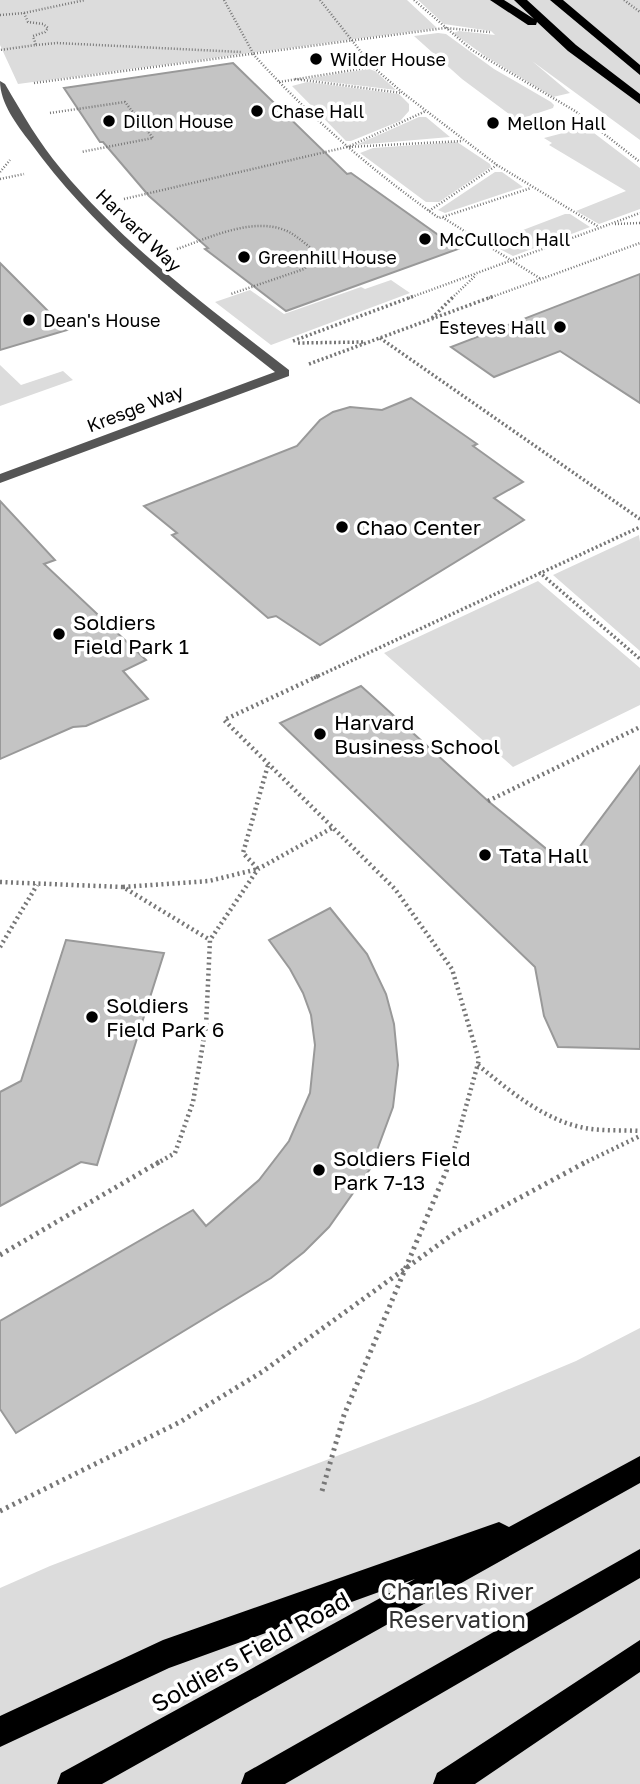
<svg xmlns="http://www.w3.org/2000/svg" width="640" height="1784" viewBox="0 0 640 1784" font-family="'Golos Text',sans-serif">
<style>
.green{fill:#dcdcdc}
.building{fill:#c4c4c4;stroke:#999;stroke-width:2}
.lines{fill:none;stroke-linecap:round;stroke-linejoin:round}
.highway-casing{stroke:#dbdbdb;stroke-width:2}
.path-far3{stroke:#777;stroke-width:2.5;stroke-dasharray:1 2;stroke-linecap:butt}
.path-far2{stroke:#777;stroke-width:3.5;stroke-dasharray:2 2.5;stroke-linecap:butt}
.path-far1{stroke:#777;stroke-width:4.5;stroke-dasharray:2 3.5;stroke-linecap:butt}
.path{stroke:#777;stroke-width:5;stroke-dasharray:2.5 4.5;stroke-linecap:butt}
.minor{fill:#555;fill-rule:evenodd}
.highway{fill:#000;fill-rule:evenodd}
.poi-dot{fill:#000;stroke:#fff;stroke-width:2.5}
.labels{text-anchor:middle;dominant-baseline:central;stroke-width:7;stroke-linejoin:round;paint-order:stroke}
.far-poi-label{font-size:18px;fill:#000;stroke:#fff;text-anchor:start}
.far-street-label{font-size:18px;fill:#000;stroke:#fff}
.poi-label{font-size:21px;fill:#000;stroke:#fff;text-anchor:start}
.near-park-label{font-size:24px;fill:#333;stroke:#fff}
.near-street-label{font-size:24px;fill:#000;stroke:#fff}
</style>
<rect width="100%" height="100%" fill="#fff"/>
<!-- green -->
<path class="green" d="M0,0H407L437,28L18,84L0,45Z
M418,0H640V140L532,61L570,93L553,97L485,56L453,33L459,31L495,35L491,31L444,24Z
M438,33L446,34L494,69L551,102L554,105L553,108L517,120L462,79L414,36Z
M369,69L375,71L396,90L305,79Z
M307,82L399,94L409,104V111L400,121L351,141H346L292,86Z
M419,117H426L450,137L356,145Z
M586,127L640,168V209L599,224L576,211L626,191L549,145L552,143L544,138Z
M457,142L490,164L491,167L439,202H426L360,153L373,148Z
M495,172H502L523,187L445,213L438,210Z
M565,214H570L590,227L513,256L489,243Z
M391,280L410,293L271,345L215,302L250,290L284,314L361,287L365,289Z
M0,365L21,385L63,371L73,380L0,406Z
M639,535L640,542V651L553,575Z
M538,581L640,668V705L513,767L384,653Z
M640,1328V1784H0V1588L50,1566L478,1402L576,1361Z"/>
<!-- building -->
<path class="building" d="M233,63L347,174L351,173L458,249L286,311L205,249L208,248L149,196L103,142H100L64,88Z
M0,263L67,330L0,350Z
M640,274V403L560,351L494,377L451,347Z
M411,398L477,444L473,446L523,482L494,498L524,520L320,645L276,616L268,618L172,535L177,533L144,506L297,446L320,420L333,412L350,407L382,410Z
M0,501L55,560L44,564L146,660L123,671L148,699L86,726L73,727L0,759Z
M361,686L488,801L566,865L640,766V1049L558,1047L544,1016L535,967L280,723Z
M330,908L367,954L386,994L394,1024L398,1065L393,1107L370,1169L329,1227L304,1252L271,1278L16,1433L0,1409V1321L193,1210L206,1226L259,1180L289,1141L310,1093L315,1045L311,1015L303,993L290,969L269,940Z
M66,940L164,953L97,1165L81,1162L0,1206V1092L21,1081Z"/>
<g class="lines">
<defs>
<path id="highway" d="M490,0H504L534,19L514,0H527L576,45L640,94V104L568,51L537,22L536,25H528Z
M550,0H563L640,65V75Z
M640,1456V1483L102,1784H57L61,1773L415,1579L169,1668L0,1747V1716L163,1640L499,1522L509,1527Z
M640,1549V1578L285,1784H241L245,1773Z
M640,1640V1672L475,1784H433L437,1773Z"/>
</defs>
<!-- highway casing -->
<use href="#highway" class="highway-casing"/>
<!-- path-far3 -->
<path class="path-far3" d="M224,0L253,53
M320,0L373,67L403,93L497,165L599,227
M414,0L472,50L575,111L640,162
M624,0L640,12
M24,13L85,0
M0,15L24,13L28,22L43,24L48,28L45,32L33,36L36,45L0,50
M36,45L57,43L241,52
M253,54C309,116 371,170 439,218L442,217L541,279
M295,79L402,93
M279,82L372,67
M34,83L445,28L490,32
M50,113L125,102L153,138L81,152
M350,146L426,111
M0,172L10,160
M0,179L24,174
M124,199L347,147L463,141
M429,211L497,165
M443,217L531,188
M615,224L640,223
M177,249C209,238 255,215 289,232C300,238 310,248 320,255L304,269L231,294
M409,298L640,213
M452,298L476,275
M489,298L640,243"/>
<!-- path-far2 -->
<path class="path-far2" d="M432,318L454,296
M380,338L640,519
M293,341L414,296
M298,343L363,342
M309,364L494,296
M539,572L640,659
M314,678L640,527"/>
<!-- path-far1 -->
<path class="path-far1" d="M318,676L224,720L395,889L452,969L479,1060L450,1164
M488,801L640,727
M0,882L123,887L210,940
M123,887L209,881L258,869L243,853L268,765
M0,947L37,885
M478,1065C511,1092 547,1123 591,1129C607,1131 624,1130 640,1131
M156,1164L175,1153L193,1102L206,1026L210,940L258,869L332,828
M582,1164L640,1136"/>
<!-- path -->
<path class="path" d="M0,1255L159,1162
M322,1491L344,1415L450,1162
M0,1511L180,1422L262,1372L456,1232L586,1162"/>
<!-- minor -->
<path class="minor" d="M0,81L5,84C22,113 39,143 61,169C126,247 209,308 289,370V376L0,483V474L275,372C186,302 96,234 30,142C17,125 0,103 0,81Z"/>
<!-- highway -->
<use href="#highway" class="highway"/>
</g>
<!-- markers -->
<g class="poi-dot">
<circle cx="316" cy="59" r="7"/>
<circle cx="257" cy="111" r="7"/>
<circle cx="109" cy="121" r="7"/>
<circle cx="493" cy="123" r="7"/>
<circle cx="425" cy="239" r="7"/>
<circle cx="244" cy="257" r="7"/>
<circle cx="29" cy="320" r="7"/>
<circle cx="560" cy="327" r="7"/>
<circle cx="342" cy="527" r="7"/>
<circle cx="59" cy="634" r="7"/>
<circle cx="320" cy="734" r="7"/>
<circle cx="485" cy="855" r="7"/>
<circle cx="92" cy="1017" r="7"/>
<circle cx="319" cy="1170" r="7"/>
</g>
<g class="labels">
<!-- far-poi labels -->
<g class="far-poi-label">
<text x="330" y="59">Wilder House</text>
<text x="271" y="111">Chase Hall</text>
<text x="123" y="121">Dillon House</text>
<text x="507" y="123">Mellon Hall</text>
<text x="439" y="239">McCulloch Hall</text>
<text x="258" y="257">Greenhill House</text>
<text x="43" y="320">Dean's House</text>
<text x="546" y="327" text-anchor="end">Esteves Hall</text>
</g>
<!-- far-street labels -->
<g class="far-street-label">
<text transform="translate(139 230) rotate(44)">Harvard Way</text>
<text transform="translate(135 408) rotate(-21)">Kresge Way</text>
</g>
<!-- poi labels -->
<g class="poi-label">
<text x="356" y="527">Chao Center</text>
<text x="73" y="622">Soldiers<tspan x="73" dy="24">Field Park 1</tspan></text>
<text x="334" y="722">Harvard<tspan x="334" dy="24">Business School</tspan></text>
<text x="499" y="855">Tata Hall</text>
<text x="106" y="1005">Soldiers<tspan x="106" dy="24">Field Park 6</tspan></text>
<text x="333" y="1158">Soldiers Field<tspan x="333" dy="24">Park 7-13</tspan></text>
</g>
<!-- near-park labels -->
<g class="near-park-label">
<text x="457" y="1590">Charles River<tspan x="457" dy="28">Reservation</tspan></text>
</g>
<!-- near-street labels -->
<g class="near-street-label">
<text transform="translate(250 1651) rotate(-29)">Soldiers Field Road</text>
</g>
</g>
</svg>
